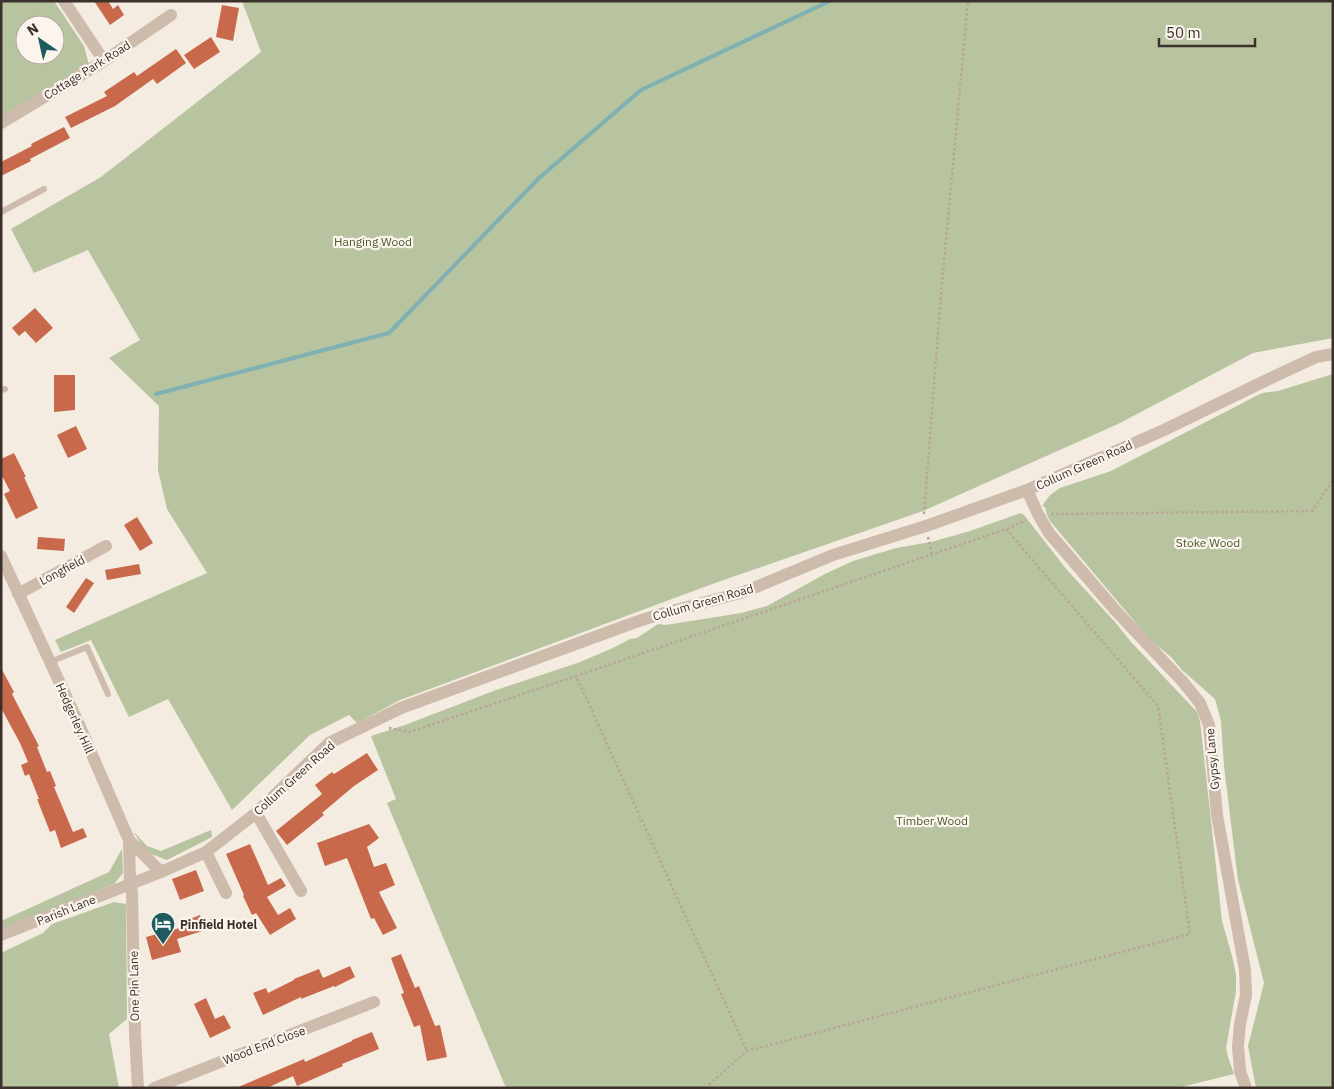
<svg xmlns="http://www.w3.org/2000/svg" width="1334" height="1089" viewBox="0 0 1334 1089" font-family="'IBM Plex Sans',sans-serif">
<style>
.green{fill:#b8c4a0;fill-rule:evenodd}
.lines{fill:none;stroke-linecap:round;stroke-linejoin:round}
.stream{stroke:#7fb0b2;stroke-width:4}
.building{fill:#c8694b}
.path{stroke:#b9a596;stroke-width:2.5;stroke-dasharray:2.5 2.5;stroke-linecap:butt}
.service{stroke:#cdbbac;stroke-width:6}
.minor{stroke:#cdbbac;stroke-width:12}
.labels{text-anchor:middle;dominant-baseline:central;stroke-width:4.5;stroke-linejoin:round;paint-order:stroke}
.street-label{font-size:12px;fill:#3b302b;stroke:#fbf5ee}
.park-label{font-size:12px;fill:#4a5a2e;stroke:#fbf5ee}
.poi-label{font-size:12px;font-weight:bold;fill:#3b302b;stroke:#fbf5ee;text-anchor:start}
</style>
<rect width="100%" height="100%" fill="#f4ebe1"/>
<!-- green -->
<path class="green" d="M1,1H54L84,46L89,65L1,118ZM25,25H55V55H25Z
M242,1H1333V338L1253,353L1118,424L923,511L715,583L400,700L357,723L349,715L310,735L232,810L168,699L129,717L91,640L61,652L55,640L207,573L167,509L158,470L159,406L109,358L140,340L88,250L34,273L11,229L101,177L261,52Z
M1333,374V1088H1256L1248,1046L1264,983L1238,880L1224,766L1221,721L1215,699L1182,670L1171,657L1150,640L1050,521L1047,515L1045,507L1042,506L1050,495L1060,488L1111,471L1262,393L1278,391Z
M1021,513L1024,515L1067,570L1115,622L1131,642L1197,712L1200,721L1222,921L1232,956L1236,975V991L1226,1048L1228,1057L1234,1074L1177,1088H506L387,803L396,799L371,736L405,725L496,690L580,662L613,648L630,639L637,638L658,624L666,625L741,613L767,606L825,574L853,561L896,548L931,542L970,531Z
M211,830L212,837L167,860L146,852L133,831L147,846L161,851Z
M122,849L123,873L114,884L2,929L1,921L109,872Z
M114,902L126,904L127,1019L109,1034L119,1088H1V953L43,933L52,924Z"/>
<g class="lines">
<!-- stream -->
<path class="stream" d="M156,394L389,333L539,178L641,90L830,1"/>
</g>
<!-- building -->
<path class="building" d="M94,1H108L113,9L118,5L124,15L110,25Z
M222,5L239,8L233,41L216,37Z
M211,37L220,52L194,69L184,55Z
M176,49L186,63L157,84L153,79L115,106L71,128L65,117L107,96L104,92L134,72L137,76Z
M64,127L70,138L30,159L31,161L1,176V162L32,146L31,144Z
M35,308L53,328L36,343L25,331L19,336L12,328Z
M54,375H75V410L54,412Z
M76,426L87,449L68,458L57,435Z
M14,453L26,477H24L38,508L16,519L4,494L10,491L1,474V459Z
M137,517L153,543L140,551L124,525Z
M38,537L65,539L64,551L37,549Z
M139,564L141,574L107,580L105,570Z
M86,578L94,583L74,613L66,607Z
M1,668L14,692L12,694L39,746L37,747L47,772L50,771L56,786L54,787L73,832L83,828L87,837L61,848L55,830L50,832L37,799H39L29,774L25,776L21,765L28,762L20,743L1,708Z
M367,753L378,770L354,786L322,813L324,815L287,845L276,831L322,794L315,785L332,772L334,774Z
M369,824L379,838L367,847L374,867L386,863L395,885L379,892L397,928L383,935L374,918L371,919L347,858L325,866L317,843Z
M250,844L268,885L281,878L286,886L267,897L278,915L290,908L296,919L270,935L256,913L252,915L243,896L244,895L226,854Z
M196,870L204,891L180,900L172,879Z
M200,915L202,922L212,919L215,927L177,939L181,952L152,960L146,937L191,925L190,919Z
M401,954L415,988L419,986L435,1026L440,1025L447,1057L427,1061L420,1025L414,1027L401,994L404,993L391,958Z
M350,966L355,977L335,987L334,986L301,999V997L263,1015L253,993L266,988L268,993L294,980V979L319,969L323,978Z
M206,998L215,1019L224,1015L231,1028L210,1038L194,1004Z
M372,1032L379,1049L342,1064L343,1066L297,1086L293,1076L267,1088H236L304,1059L305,1062L352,1041V1040Z"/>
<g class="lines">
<!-- path -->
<path class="path" d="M924,514L941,294L968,1
M1051,514L1312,511L1333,480
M1007,529L1026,520
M928,537L932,555
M389,728L410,732L576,676
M705,1088L747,1051L1190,934L1158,706L1006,529L576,676L747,1051"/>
<!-- service -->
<path class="service" d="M1,212L44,189
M1,390L5,389
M50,662L87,647L108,694"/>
<!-- minor -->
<path class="minor" d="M64,1L104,61
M1,123L104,61L171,15
M1027,490L1038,514L1049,533L1116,611L1183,682L1200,703L1209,725L1217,815L1245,970L1246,995L1240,1024L1238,1046L1240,1071L1246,1088
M1,556L77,720L129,840L130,884L132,893L135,1034L138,1088
M18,594L106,546
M256,813L301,891
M129,840L161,872
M206,852L226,893
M1,935L161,872L206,852L256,813L329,743L401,708L633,623L657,615L744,592L833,555L926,526L1027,490L1164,430L1271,378L1316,357L1333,354
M154,1088L374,1002"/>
</g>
<!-- icons -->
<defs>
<symbol id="hotel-pin" viewBox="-11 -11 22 30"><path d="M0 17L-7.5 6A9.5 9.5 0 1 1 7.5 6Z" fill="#1f5a5e" stroke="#fbf5ee"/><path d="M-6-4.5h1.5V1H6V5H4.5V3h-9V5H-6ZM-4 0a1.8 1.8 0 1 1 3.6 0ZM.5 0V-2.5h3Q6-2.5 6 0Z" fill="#fff"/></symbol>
</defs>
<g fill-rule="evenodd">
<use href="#hotel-pin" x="149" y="910" width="28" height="38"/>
</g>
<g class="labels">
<!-- street labels -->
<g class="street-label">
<text transform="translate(87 70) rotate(-32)">Cottage Park Road</text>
<text transform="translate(1084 465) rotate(-24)">Collum Green Road</text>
<text transform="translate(62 570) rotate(-28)">Longfield</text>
<text transform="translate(703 602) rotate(-16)">Collum Green Road</text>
<text transform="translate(75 718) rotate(66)">Hedgerley Hill</text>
<text transform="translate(1212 759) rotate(-95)">Gypsy Lane</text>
<text transform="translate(294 778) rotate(-42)">Collum Green Road</text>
<text transform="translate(66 910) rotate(-22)">Parish Lane</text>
<text transform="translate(134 986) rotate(-91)">One Pin Lane</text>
<text transform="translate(264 1045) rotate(-21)">Wood End Close</text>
</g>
<!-- park labels -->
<g class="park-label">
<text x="373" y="241">Hanging Wood</text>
<text x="1208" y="542">Stoke Wood</text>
<text x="932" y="820">Timber Wood</text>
</g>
<!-- poi labels -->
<g class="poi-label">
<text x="180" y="924">Pinfield Hotel</text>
</g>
</g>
<!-- border -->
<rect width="1334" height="1089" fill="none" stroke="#3b302b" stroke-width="5"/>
<!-- north arrow -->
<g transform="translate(40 40) rotate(326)"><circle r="24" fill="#fbf5ee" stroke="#aea6a0"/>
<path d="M0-4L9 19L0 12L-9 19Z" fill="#1f5a5e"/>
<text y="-8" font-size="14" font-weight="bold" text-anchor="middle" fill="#3b302b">N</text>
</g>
<!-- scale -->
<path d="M1159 38v8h96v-8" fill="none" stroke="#3b302b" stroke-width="2.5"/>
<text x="1166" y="38" font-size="15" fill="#3b302b" stroke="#fbf5ee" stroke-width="4" paint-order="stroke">50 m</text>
</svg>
